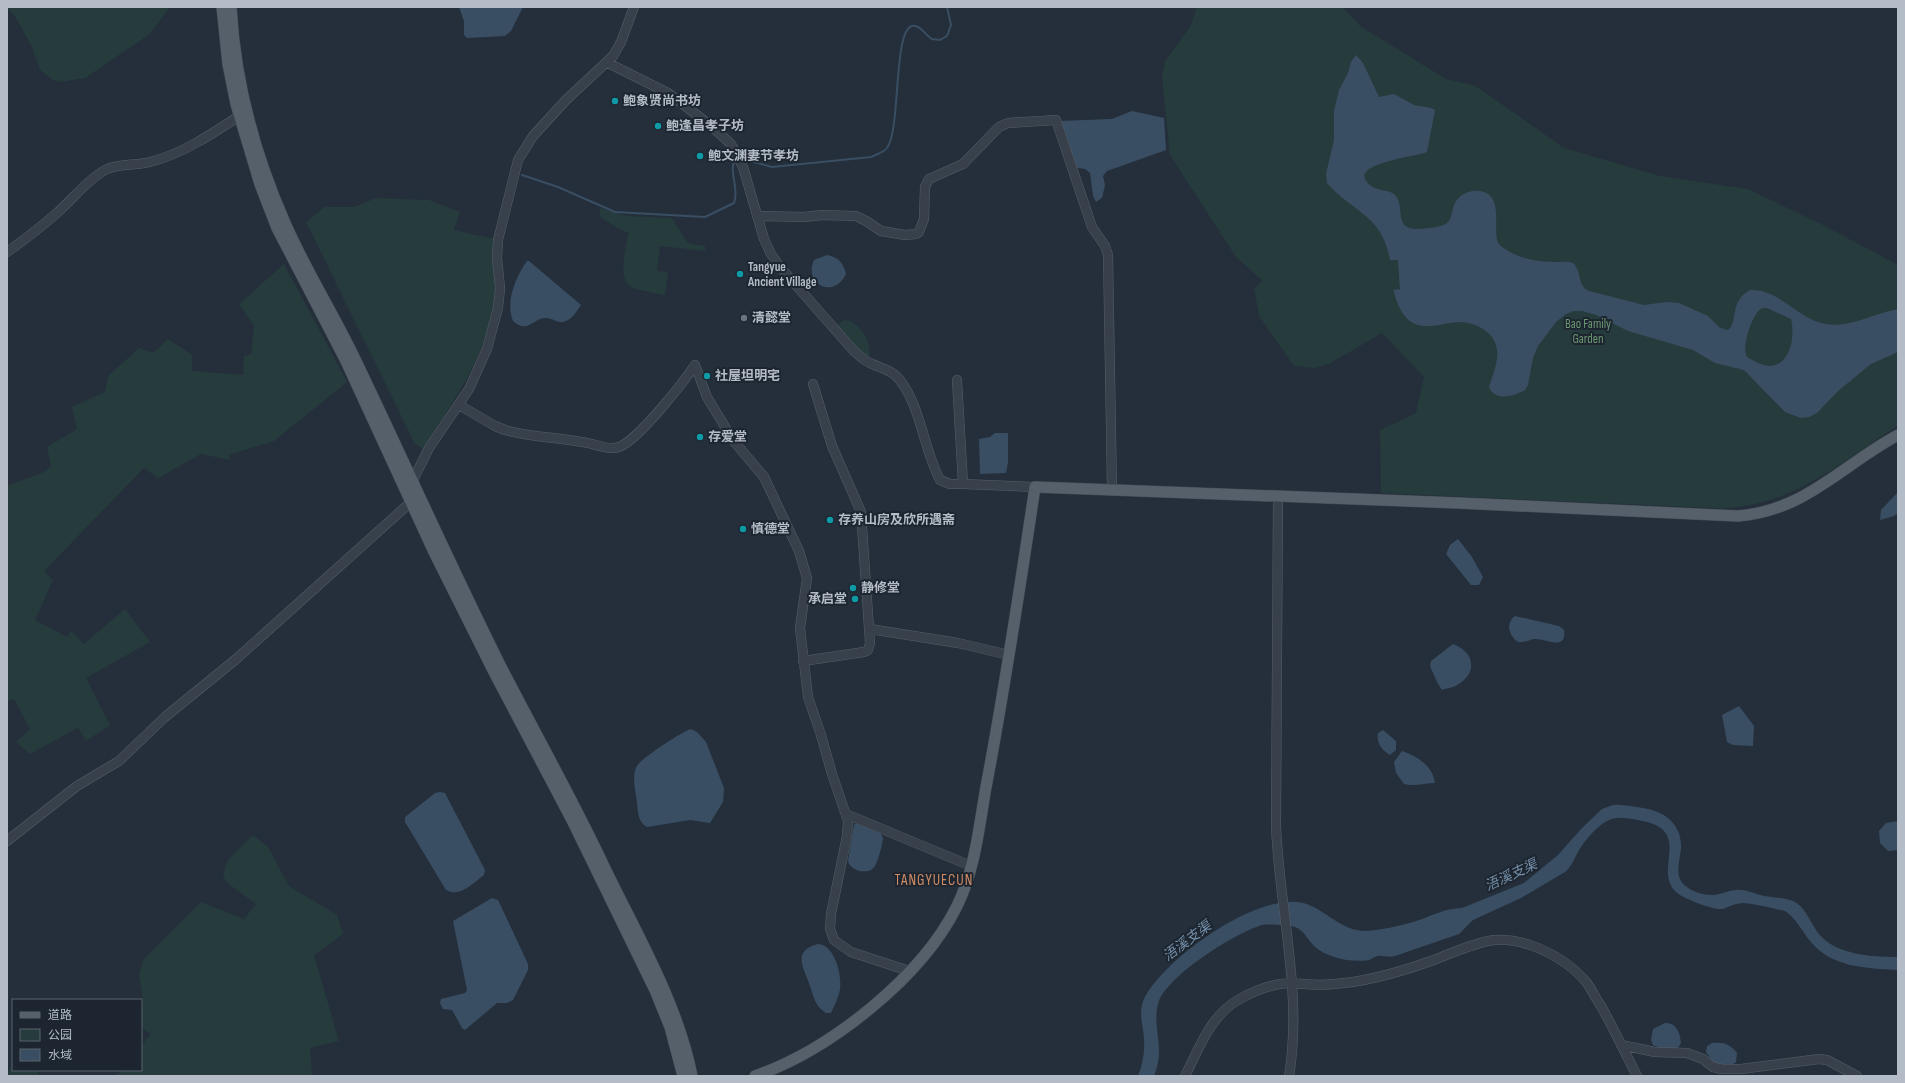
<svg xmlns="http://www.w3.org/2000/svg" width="1905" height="1083" viewBox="0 0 1905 1083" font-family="'Sofia Sans Condensed','Noto Sans SC',sans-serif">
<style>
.green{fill:#263b3c}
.water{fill:#3a4e63;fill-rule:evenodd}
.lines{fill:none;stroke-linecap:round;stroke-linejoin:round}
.stream{stroke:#3a4e63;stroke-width:2}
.minor-casing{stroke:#565f69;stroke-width:10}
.major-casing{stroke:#414a54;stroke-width:12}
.minor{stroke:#38414b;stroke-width:9}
.major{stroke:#56606b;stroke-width:11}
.culture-dot{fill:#0f9aa8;stroke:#1d2630;stroke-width:1.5}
.worship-dot{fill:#6b7280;stroke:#1d2630;stroke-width:1.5}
.labels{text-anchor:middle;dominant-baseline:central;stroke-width:4;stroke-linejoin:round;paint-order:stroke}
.poi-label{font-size:13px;font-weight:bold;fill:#b3bcc7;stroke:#1d2630;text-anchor:start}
.park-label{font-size:13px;fill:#6b9772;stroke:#1d2630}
.water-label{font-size:14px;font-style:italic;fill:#758fa9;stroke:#1d2630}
.quarter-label{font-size:15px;letter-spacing:1px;fill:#cf8c65;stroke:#1d2630}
</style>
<rect width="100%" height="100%" fill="#242f3b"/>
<!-- green -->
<path class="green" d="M170,7L150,34L85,78L61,82L53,80L40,70L32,47L16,18L7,8Z
M1197,7H1343L1360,26L1446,79L1476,86L1564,148L1660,176L1748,189L1823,225L1898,265V426C1885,433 1872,443 1860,451C1815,482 1772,509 1715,508L1381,493L1380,430L1416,413L1424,377L1382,333L1329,364L1315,368L1294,366L1259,316L1254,288L1263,281L1236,257L1170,155L1162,77L1165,61L1190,27Z
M376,198L429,200L460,212L454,230L494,239C494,260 497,282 494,303C488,354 450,406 423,449L415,444L306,222L324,207H354Z
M600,208L626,216L672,218L688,243L705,246V251L660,246L657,271L668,272L665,295C654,293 641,291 631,287C617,279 626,245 629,233L619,229L600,217Z
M284,264L347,382L274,441L229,455L230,460L201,454L158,478L144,468L44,571L53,580L35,620L67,637L71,631L84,644L125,609L150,642L86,678L110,725L86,741L78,728L30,754L16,742L30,729L14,699L7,702V486L42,473L51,467L47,447L77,429L72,407L105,392L108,376L139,348L153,353L168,339L192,355V371L243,375L244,356L251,354L254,326L239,304Z
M844,320C861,321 872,343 869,358L858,350L837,325Z
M253,835L268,847L289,886L337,915L343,934L314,955L339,1041L310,1048L312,1076H111L119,1073L121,1070H141V1046L151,1034L141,1028L143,999L139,974L144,959L201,902L244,919L256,904L226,882L223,875L228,860Z
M13,1067V1070H37L40,1076H7V1072Z"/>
<!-- water -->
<path class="water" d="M459,7H523L511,31L505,36L467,38L464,35V21Z
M1356,55L1363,63L1379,97L1394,94L1414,105L1431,108L1435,110L1427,152C1420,156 1350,163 1367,182C1375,192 1388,189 1394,194C1407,206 1391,230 1419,229C1427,228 1442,228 1448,222C1452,218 1452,210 1454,205C1459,193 1473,188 1484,192C1506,200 1489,238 1501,246C1516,258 1536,262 1555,262C1561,262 1567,261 1573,263C1582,271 1577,286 1589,291L1644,305L1666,302L1679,303L1708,316L1720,328L1728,330C1739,321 1729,301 1750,290C1779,288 1798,320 1826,324C1851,328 1874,313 1898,309V352L1871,364L1838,391L1817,413L1809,417L1801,418L1785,412L1744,370L1715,363L1693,350L1628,331L1596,315L1582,311H1574L1566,314L1556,322L1538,346L1533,358L1528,385L1525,390C1514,396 1495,402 1489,387C1496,366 1506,344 1483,329C1477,325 1468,322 1460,322C1446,322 1429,330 1415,324C1403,319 1397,304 1394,292L1393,290L1400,289L1398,260H1390C1382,214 1353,213 1327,183L1326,174L1334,140V111L1339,90L1348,73L1351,62ZM1767,308L1791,319C1795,333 1792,365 1770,366C1763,366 1753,361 1747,357C1741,348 1752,314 1761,309C1762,308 1765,308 1767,308Z
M1132,111L1164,118L1166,150L1107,171L1103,176L1105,185L1102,198L1096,202L1093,196L1090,173L1085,169L1072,167L1059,121L1112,119Z
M827,255C838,257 843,262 846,274C834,300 803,284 814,260Z
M527,261H529L581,305C577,311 572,319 566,321C559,325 552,317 545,318C532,319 528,334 513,321C505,302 516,276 527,261Z
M995,433H1008V462L1006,473L980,474L979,439L990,437Z
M1898,492V513L1894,516L1880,520L1881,510Z
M1458,539L1472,557L1483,577L1479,585H1471L1446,554L1450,545Z
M1515,616L1559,626L1564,630C1567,652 1546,638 1534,639C1529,640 1524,643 1518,642C1509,636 1505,623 1515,616Z
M1453,644C1475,652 1478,673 1457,685C1453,688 1447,688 1442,690L1437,682L1430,666L1431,661Z
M1739,706L1754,726L1753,746L1733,745L1727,742L1722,715Z
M691,729L697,732L706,742L724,788L723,802L710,823L690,820L647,827C638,822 638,813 637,803C636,792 631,776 637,766C640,759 683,731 691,729Z
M1383,730L1396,741V750L1390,755C1382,750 1376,743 1378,733Z
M1402,751C1417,756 1433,766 1435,783C1425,783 1415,787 1404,784L1396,773L1394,762Z
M440,792L445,793L485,870L484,875C473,883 460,898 446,890L405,822V817L435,793Z
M1613,805C1623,804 1634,807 1643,808C1664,811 1682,824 1681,848C1680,861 1673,878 1687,887C1694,893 1710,897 1719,894C1725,893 1730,890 1736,890C1745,889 1752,893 1760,895C1770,898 1783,897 1793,901C1805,906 1811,924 1819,934C1836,955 1873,957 1898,957V970C1866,968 1832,968 1810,941C1802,931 1796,918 1785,911C1771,908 1757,904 1743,903C1736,903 1729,907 1722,909C1713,910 1688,900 1680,895C1647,873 1699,829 1637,820C1627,818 1616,816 1607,821C1596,827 1584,841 1578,852C1574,859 1572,866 1565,872L1521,898L1473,920L1459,934L1395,956C1388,958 1383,955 1377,956C1374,957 1372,959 1369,960C1352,963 1327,958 1314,946C1308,940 1304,930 1295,927C1290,925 1268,924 1262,925C1235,933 1170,974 1159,1001C1153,1018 1159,1035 1159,1052C1159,1061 1157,1068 1154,1076H1138C1143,1064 1145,1051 1144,1038C1143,1024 1138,1012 1144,999C1164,959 1257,892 1303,903C1326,909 1340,931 1366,931C1381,930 1399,926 1413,922C1430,917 1445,908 1462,908L1524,883L1558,855L1582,828L1602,809Z
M1898,821V850L1888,851L1880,843L1879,831L1886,823Z
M857,822C867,826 879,827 883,838C882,846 879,858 875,866C869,876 850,871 848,861L854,825Z
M492,898L498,900L528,964V970L513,1000L507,1003H497L465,1030L462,1028L452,1010L443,1009L440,1003L441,999L465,993L467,990L453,921Z
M818,944C835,945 842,975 840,989C839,997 834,1006 831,1013H826C815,1006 814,998 810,986C804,968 791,951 818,944Z
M1665,1023C1677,1023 1680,1033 1681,1043L1678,1048H1660L1653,1045L1651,1040L1653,1029Z
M1712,1043C1724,1042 1730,1044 1737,1053L1736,1062C1730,1067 1720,1065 1713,1062L1706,1052L1707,1046Z"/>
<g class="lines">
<!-- stream -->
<path class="stream" d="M743,159L772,167L871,157C877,154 883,153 887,148C901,129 893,31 912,26C920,24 926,36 932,39L940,40L947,36L951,25L947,7
M522,175L558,187L615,212L705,217L734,203C740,188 727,169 736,159"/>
<defs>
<path id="minor" d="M608,63L668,93L710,125L731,144L743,167L764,239L771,254L780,267L853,350C858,355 863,360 870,363C880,368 892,370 899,379C920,404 924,450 940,480L950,484H963
M757,216L804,217L822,215L856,216L866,221L881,231L905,235L916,234L919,232L924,219L925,187L929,179L963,164L999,127L1008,123L1056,120L1092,227L1105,246L1108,255L1112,490
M7,252C24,240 42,226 57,213C73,199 87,180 105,170C118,163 136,166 150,162C182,154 212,134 239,116
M695,365L707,397L733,440L764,477L799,551L807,578L800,628L808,697L821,735L832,774L848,821L847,836L831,914L830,929L834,940L851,952L909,971
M957,380L963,484L1035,487
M459,405L495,426L505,430C533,438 563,437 592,444C600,446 610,450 619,447C638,440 683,383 695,365
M412,482L429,448L469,389L487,349L498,308L500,288L497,258L498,240L518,160L533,136L566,100L613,56L621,42L634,7
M1278,496L1276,825C1279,908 1303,993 1289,1076
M870,629L958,643L1009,655
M803,661L864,652L868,650L870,643L861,512L832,446L813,384
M846,814L971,866
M7,841L77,786L119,761L165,717L235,660L411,502
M1621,1045L1655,1052L1687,1053L1703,1059L1713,1067L1722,1069H1741L1819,1059L1827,1060L1857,1076
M1185,1076C1199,1049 1210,1016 1238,1000C1254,991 1273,983 1292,983C1306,984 1320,986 1334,984C1366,982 1400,972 1431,961C1451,954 1472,943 1494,940C1509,939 1524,942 1538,948C1557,956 1574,967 1587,983C1592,990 1596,999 1601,1006C1614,1029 1625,1053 1637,1076"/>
<path id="major" d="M222,7L228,64L236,104L260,184L277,228L345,359L434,552L494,672L573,822L655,990L670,1027L683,1076
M231,7C235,81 255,155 285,223C305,269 333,313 355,359C404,461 450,565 501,667C534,731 570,795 601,860C634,930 677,1000 692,1076
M755,1076C830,1050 922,977 957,906C975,870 979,827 986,787C1005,688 1020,587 1035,487L1459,503L1738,516C1805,511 1842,465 1898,435"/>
</defs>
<!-- minor casing -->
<use href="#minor" class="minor-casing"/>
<!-- major casing -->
<use href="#major" class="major-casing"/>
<!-- minor -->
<use href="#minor" class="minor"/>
<!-- major -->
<use href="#major" class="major"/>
</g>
<!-- markers -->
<g class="culture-dot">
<circle cx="615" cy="101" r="4"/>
<circle cx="658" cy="126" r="4"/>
<circle cx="700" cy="156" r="4"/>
<circle cx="740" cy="274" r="4"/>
<circle cx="707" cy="376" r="4"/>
<circle cx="700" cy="437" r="4"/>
<circle cx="830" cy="520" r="4"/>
<circle cx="743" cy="529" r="4"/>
<circle cx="853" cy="588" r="4"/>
<circle cx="855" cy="599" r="4"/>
</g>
<circle class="worship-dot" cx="744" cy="318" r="4"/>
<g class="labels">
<!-- poi labels -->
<g class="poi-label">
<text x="623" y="101">鲍象贤尚书坊</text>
<text x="666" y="126">鲍逢昌孝子坊</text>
<text x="708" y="156">鲍文渊妻节孝坊</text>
<text x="748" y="267">Tangyue<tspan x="748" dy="15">Ancient Village</tspan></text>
<text x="752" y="318">清懿堂</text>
<text x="715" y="376">社屋坦明宅</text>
<text x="708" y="437">存爱堂</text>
<text x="838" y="520">存养山房及欣所遇斋</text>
<text x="751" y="529">慎德堂</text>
<text x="861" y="588">静修堂</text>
<text x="847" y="599" text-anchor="end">承启堂</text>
</g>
<!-- park labels -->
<g class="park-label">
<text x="1588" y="324">Bao Family<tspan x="1588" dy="15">Garden</tspan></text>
</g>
<!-- water labels -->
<g class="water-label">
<text transform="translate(1511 875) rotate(-25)">浯溪支渠</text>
<text transform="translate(1187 941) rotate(-37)">浯溪支渠</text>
</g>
<!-- quarter labels -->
<g class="quarter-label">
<text x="934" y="880">TANGYUECUN</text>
</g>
</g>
<!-- border -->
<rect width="1905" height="1083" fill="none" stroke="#b3bcc7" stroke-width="16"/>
<!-- legend -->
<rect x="12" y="999" width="130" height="72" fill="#1d2630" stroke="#59626c"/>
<rect x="20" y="1012" width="20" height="6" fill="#56606b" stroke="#59626c"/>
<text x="48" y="1019" font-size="12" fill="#b3bcc7">道路</text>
<rect x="20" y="1029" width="20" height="12" fill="#263b3c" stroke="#59626c"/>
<text x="48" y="1039" font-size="12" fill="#b3bcc7">公园</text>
<rect x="20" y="1049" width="20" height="12" fill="#3a4e63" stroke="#59626c"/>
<text x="48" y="1059" font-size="12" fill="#b3bcc7">水域</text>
</svg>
